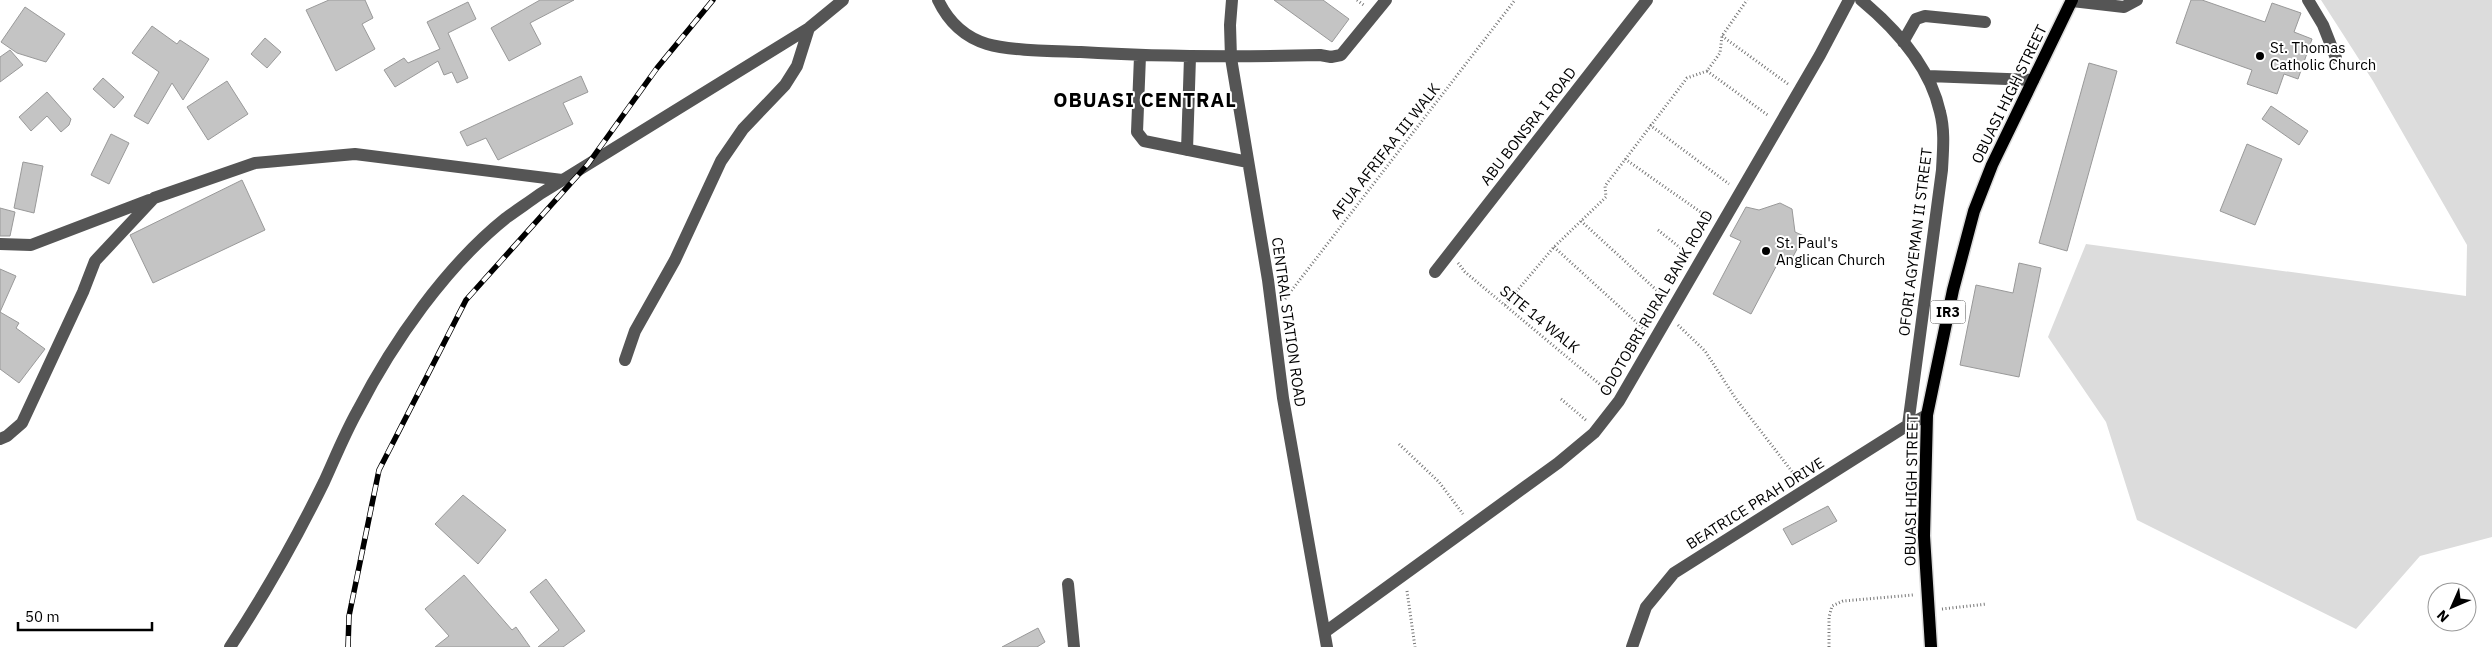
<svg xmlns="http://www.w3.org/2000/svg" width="2492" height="647" viewBox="0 0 2492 647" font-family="'IBM Plex Sans',sans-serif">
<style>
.green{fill:#dcdcdc}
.building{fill:#c4c4c4;stroke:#999}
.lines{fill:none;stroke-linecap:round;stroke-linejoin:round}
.major-casing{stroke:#dbdbdb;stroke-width:15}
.path{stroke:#777;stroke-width:3;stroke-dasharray:1 2.5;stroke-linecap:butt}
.minor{stroke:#555;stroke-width:12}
.major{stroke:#000;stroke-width:12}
.rail-casing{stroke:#000;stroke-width:5.5}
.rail{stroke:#fff;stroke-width:4;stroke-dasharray:11;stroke-linecap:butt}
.poi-dot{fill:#000;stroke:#fff;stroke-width:2}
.labels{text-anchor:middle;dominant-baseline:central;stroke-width:4;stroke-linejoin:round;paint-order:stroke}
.shield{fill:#fff;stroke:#4c4c4c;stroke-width:1}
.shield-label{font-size:14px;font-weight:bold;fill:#000}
.poi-label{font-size:15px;fill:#000;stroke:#fff;text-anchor:start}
.street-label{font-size:15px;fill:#000;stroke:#fff}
.district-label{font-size:20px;font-weight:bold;letter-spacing:1px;fill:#000;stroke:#fff}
</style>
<rect width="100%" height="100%" fill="#fff"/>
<!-- green -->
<path class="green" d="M2321,0H2492V537L2420,556L2356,629L2137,520L2106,422L2048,337L2086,244L2466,296L2467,245L2373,81Z"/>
<!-- building -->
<path class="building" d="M329,0H365L373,18L362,24L375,49L336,71L306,10Z
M540,0H574L530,23L541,44L509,61L491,28Z
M1274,0H1323L1349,19L1332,42Z
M2191,0H2202L2265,22L2272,3L2301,13L2294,32L2312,39L2298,79L2284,74L2277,94L2247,84L2252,70L2176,43Z
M468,2L476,19L448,33L468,78L457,83L452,72L444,75L438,61L395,87L384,70L404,58L408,63L440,49L427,22Z
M25,7L65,34L46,62L17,53L1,42Z
M152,26L177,44L180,40L209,59L183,100L172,83L148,124L134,116L159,72L132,53Z
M265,38L281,52L267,68L251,54Z
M10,50L23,65L0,82V57Z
M2089,63L2117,71L2067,251L2039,243Z
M581,76L588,92L563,103L573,124L498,160L486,138L467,146L460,132Z
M103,78L124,97L114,108L93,89Z
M227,81L248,114L208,140L187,107Z
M47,92L71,119L69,125L61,132L47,116L31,131L19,117Z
M2271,106L2308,131L2299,145L2262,119Z
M111,134L129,143L109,184L91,175Z
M2247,144L2282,159L2255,225L2220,211Z
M23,162L43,166L34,213L14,208Z
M242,180L265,230L153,283L130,235Z
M1780,203L1792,209L1795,232L1804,236L1788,266L1779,261L1751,314L1713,294L1741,241L1730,236L1746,207L1759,210Z
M0,208L15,212L10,236H0Z
M2019,263L2041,268L2019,377L1960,365L1976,285L2013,293Z
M0,269L16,276L0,312L19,323L16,328L45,349L19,383L0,369Z
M463,495L506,530L478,564L435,524Z
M1828,506L1837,521L1792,545L1783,529Z
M464,575L512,630L516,627L530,647H435L449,636L425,609Z
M546,579L585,631L563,647H538L559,630L530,592Z
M1038,628L1045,642L1037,647H1002Z"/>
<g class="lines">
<defs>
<path id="major" d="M1931,647L1924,536L1927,415L1953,290L1974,211L1992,165L2072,0"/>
</defs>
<!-- major casing -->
<use href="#major" class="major-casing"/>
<!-- path -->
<path class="path" d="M1357,0L1365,6
M1722,36L1788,84
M1707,71L1769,116
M1650,125L1729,184
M1625,159L1709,218
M1581,221L1664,297
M1658,230L1688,254
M1554,247L1645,330
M1458,263L1465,272L1609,392
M1285,299L1515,0
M1505,305L1554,247L1606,197L1605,186L1687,78L1707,71L1720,53L1722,36L1747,0
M1678,325L1705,351L1736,399L1797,478
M1561,399L1587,421
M1399,444L1439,482L1463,514
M1407,591L1415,647
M1942,609L1987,604
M1829,647V617L1832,606L1843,601L1913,595"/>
<!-- minor -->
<path class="minor" d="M938,0C948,21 964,37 987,44C1010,51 1056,51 1081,52C1161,57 1240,57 1320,55L1331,57L1341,55L1386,0
M1232,0L1230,25L1231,58L1268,280L1283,398L1327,647
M1861,0C1896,29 1930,67 1940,112C1945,131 1943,150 1942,170L1908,425
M2308,0L2323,25L2336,58
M2072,1L2124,7L2137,0
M1903,42L1916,19L1925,16L1985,22
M1140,56L1137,132L1144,141L1248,162
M1928,76L2033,80
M1187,150L1190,57
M0,244L31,245L149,200
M1435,272L1647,0
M625,360L635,331L675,260L721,161L743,129L785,85L797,66L809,28
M0,439L7,436L22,423L83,292L95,261L154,198L255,163L355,154L562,180
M1068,584L1074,647
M1325,632L1558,463L1594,433L1619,401L1820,55L1849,0
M230,647C265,594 296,539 324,482C335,458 345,433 358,410C393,342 446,266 506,218C517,210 529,202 540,194L809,28L843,0
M1632,647L1646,607L1674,573L1908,425L1927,415"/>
<!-- major -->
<use href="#major" class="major"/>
<defs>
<path id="rail" d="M348,647L349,616L379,470L466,300L588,164L657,68L713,0"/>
</defs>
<!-- rail casing -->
<use href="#rail" class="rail-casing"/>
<!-- rail -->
<use href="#rail" class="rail"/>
</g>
<!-- markers -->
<g class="poi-dot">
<circle cx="2260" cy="56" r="5"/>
<circle cx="1766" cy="251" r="5"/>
</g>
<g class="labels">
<!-- shield labels -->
<rect class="shield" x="1930.5" y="300.5" width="35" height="23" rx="4"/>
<g class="shield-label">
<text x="1948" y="312">IR3</text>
</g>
<!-- poi labels -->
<g class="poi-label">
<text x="2270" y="47">St. Thomas<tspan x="2270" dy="17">Catholic Church</tspan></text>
<text x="1776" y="242">St. Paul's<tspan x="1776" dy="17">Anglican Church</tspan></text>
</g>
<!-- street labels -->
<g class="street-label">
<text transform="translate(2009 94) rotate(-64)">OBUASI HIGH STREET</text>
<text transform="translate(1528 126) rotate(-52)">ABU BONSRA I ROAD</text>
<text transform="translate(1385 151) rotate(-52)">AFUA AFRIFAA III WALK</text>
<text transform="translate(1915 242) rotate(-83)">OFORI AGYEMAN II STREET</text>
<text transform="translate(1656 303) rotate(-60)">ODOTOBRI RURAL BANK ROAD</text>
<text transform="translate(1540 319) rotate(39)">SITE 14 WALK</text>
<text transform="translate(1289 322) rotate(82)">CENTRAL STATION ROAD</text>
<text transform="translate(1911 490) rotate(-89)">OBUASI HIGH STREET</text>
<text transform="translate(1755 503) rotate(-32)">BEATRICE PRAH DRIVE</text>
</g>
<!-- district labels -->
<g class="district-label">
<text x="1145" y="99">OBUASI CENTRAL</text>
</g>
</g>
<!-- north arrow -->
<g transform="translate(2452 607) rotate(225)"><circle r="24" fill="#ffffff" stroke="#999999"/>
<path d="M0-4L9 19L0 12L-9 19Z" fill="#000000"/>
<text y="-8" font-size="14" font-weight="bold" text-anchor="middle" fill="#000000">N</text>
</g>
<!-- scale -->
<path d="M18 622v8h134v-8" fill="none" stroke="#000000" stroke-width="2.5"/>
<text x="25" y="622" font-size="15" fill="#000000" stroke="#ffffff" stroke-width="4" paint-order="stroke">50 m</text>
</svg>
